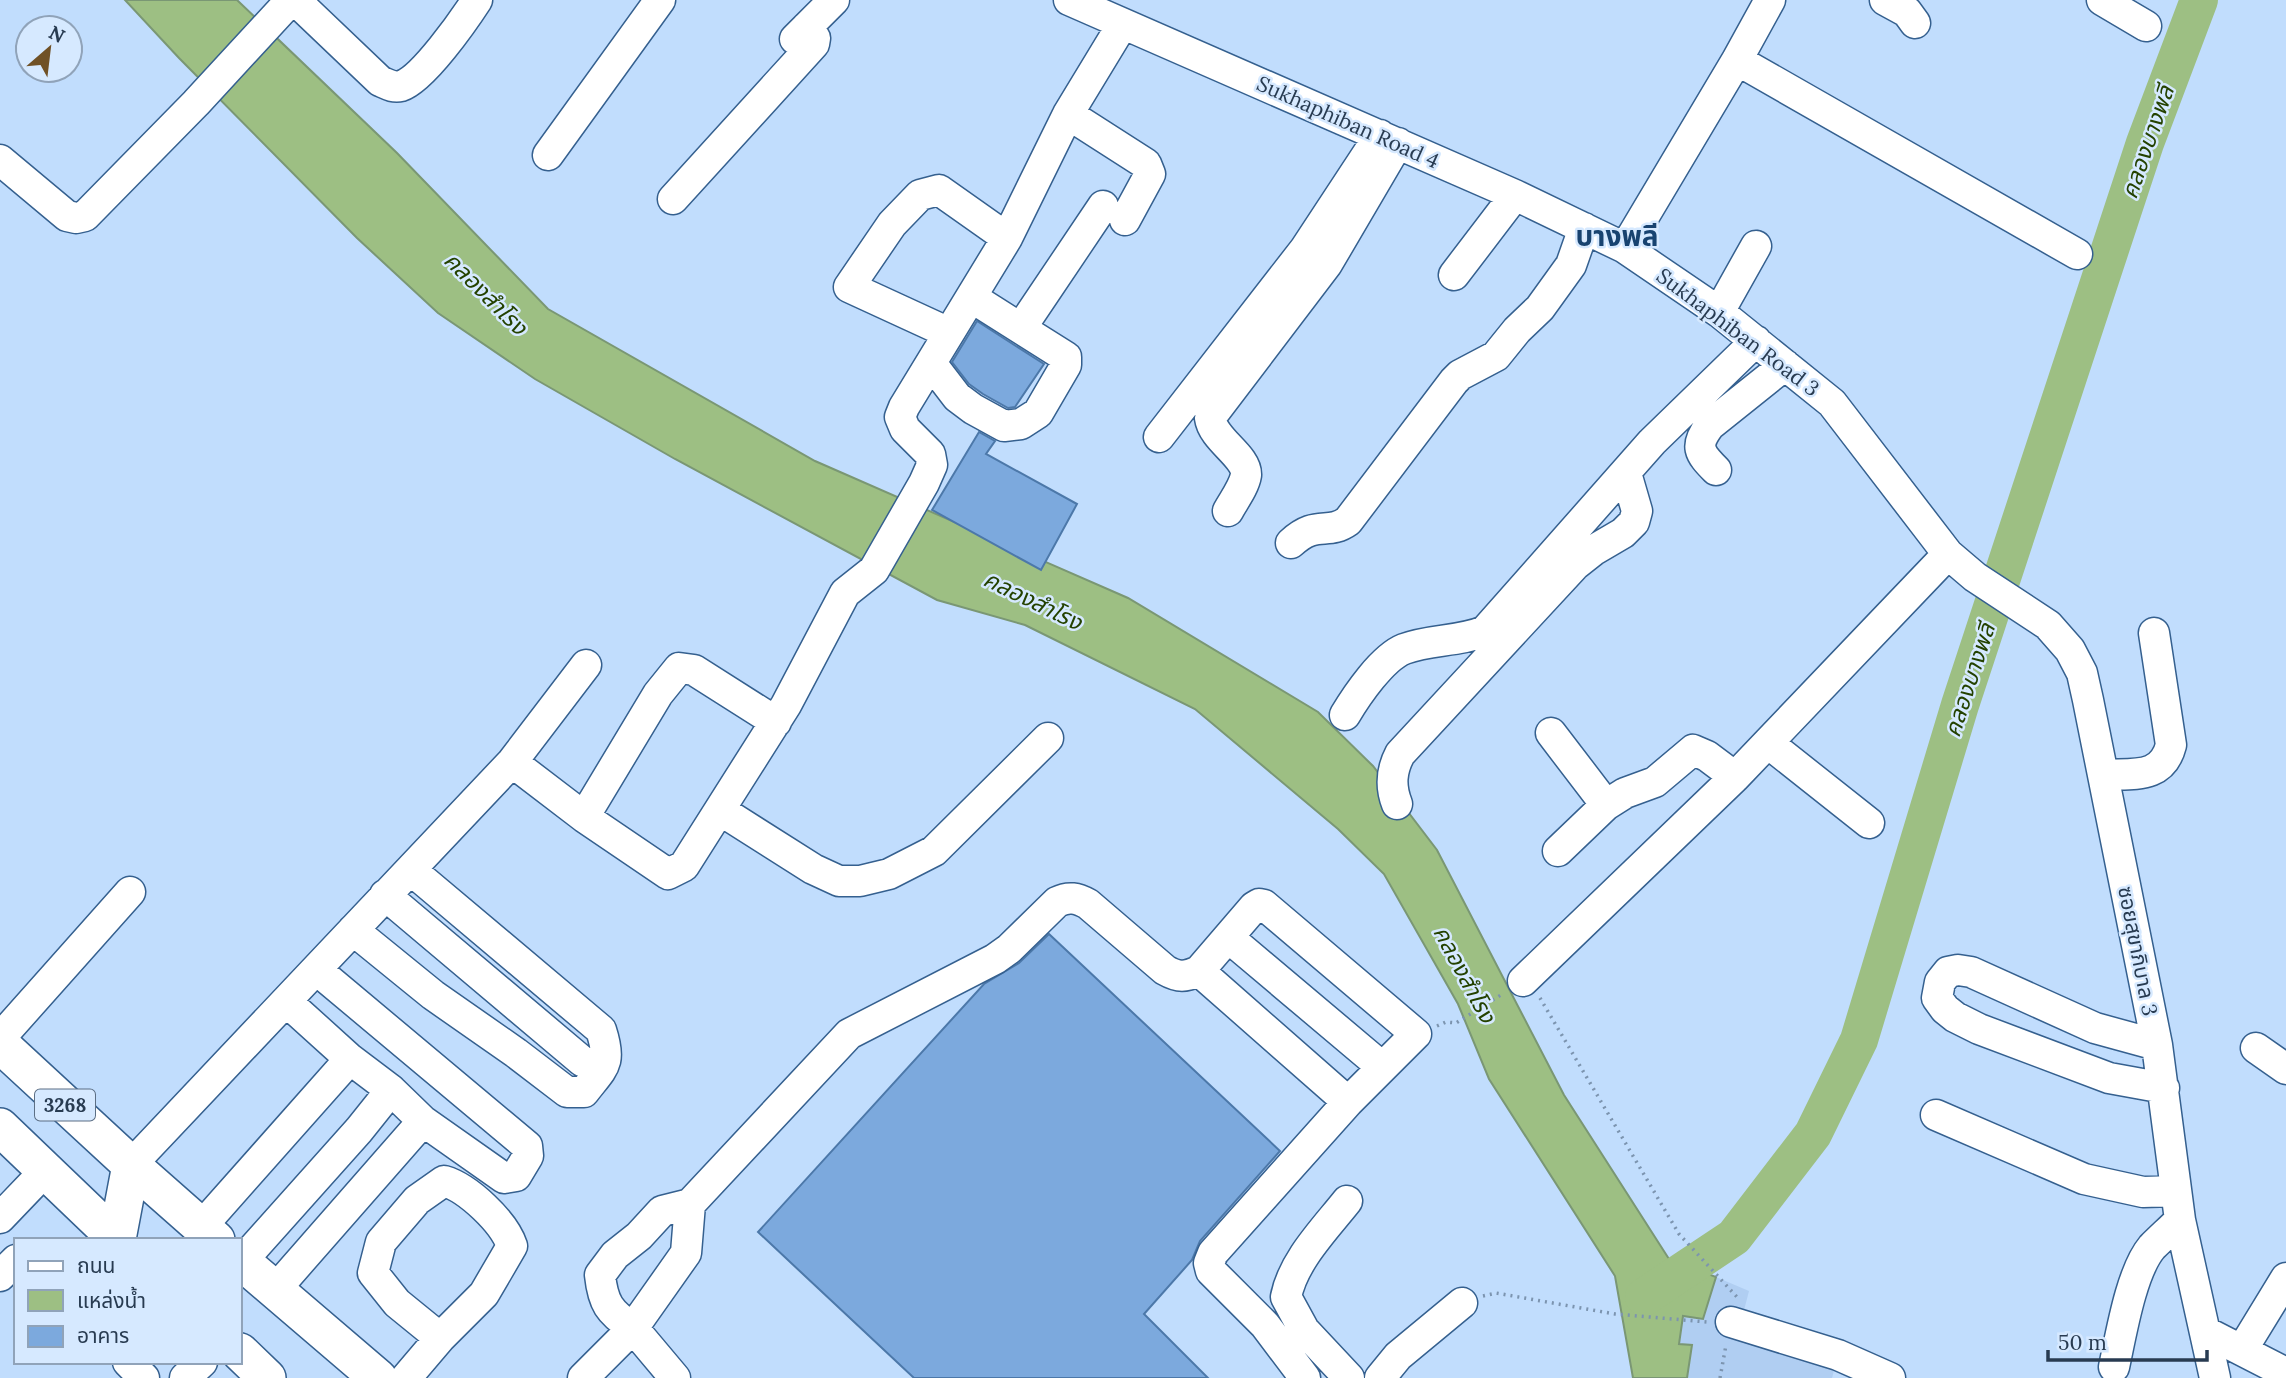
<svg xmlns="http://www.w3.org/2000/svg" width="2286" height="1378" viewBox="0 0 2286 1378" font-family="Lora,'Noto Sans Thai',serif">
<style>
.built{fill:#b0cef2}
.water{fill:#9dbf83;stroke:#7a9774;stroke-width:2}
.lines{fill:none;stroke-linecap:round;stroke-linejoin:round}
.river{stroke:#9dbf83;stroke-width:38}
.building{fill:#7ca9dd;stroke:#4c78a9;stroke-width:2}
.minor-casing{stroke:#35608f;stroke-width:33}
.major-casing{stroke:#35608f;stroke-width:40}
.path{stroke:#7c94af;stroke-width:3.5;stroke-dasharray:2 5;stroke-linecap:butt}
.minor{stroke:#fff;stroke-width:30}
.major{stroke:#fff;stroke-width:37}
.labels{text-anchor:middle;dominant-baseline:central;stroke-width:5;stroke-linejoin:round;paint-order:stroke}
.shield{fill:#d6e9ff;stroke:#5c6f85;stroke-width:2}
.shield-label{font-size:19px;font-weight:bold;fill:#283b51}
.street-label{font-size:21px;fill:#283b51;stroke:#d6e9ff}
.water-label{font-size:23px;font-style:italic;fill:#244200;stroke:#d6e9ff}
.district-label{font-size:28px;font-weight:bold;fill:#184370;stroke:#d6e9ff}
</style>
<rect width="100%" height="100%" fill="#c1ddfd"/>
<!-- built -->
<path class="built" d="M1716,1277L1749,1291L1742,1318L1840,1348L1832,1378H1687L1692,1345L1679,1344L1683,1316L1703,1318Z"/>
<!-- water -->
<path class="water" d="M125,0H237L397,153L548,309L815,461L1128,598L1318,712L1373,766L1437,850L1564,1095L1669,1259L1716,1277L1703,1319L1683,1316L1679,1344L1692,1345L1687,1378H1633L1615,1276L1489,1079L1458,1004L1384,874L1338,829L1195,709L1025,625L937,600L675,459L535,379L438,313L357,238L179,58Z"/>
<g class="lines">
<!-- river -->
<path class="river" d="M1644,1297L1734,1237L1813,1134L1859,1040L1960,705L2145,143L2199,0"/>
</g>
<!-- building -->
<path class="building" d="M977,321L1044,364L1015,407L1008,408L983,394L969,384L952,362Z
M979,432L995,441L986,454L1077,504L1041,570L932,510Z
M1049,934L1280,1151L1200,1241L1192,1260L1144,1314L1208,1378H914L758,1232L984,984L1019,963Z"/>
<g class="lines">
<defs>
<path id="minor" d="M295,0L380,81C387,84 393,88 401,86C423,79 464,20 477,0
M1069,0L1515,195L1625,248L1719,312L1832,403L1948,554L1975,577L2048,625L2070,650L2082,673L2088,700L2157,1045L2180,1220L2215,1378
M1885,0L1907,12L1915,23
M2102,0L2146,26
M795,39L834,0
M1737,60L2077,254
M1068,114L1146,164L1150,174L1125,220
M548,155L660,0
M0,160L67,216L76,218L85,216L196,103L291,0
M673,199L814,44L815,38L807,27
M1625,248L1737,60L1770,0
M1454,275L1515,195
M1719,312L1756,246
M1021,328L1103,206
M949,333L849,287L892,224L920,195L939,190L1007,238
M931,363L957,397L973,409L1004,426L1021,424L1038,413L1066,365V357L971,297
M1159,437L1305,249L1380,135
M1716,470C1699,453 1694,446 1710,425L1785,365
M1228,511C1234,500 1244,487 1246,475C1247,456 1213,440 1210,418L1327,264L1398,143
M1291,543C1317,519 1327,536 1348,521L1454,381L1460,375L1496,356L1517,330L1540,308L1571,265L1584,228
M1345,715C1357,695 1382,658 1404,649C1430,639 1459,642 1485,631L1652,442L1756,341
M1551,733L1606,805
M1768,743L1869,823
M512,762L584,817L668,874L684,866L786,705L845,593L874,570L924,483L932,465L930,454L905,429L900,417L904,407L1007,238L1068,114L1122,25
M2103,775C2133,773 2162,780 2171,745L2154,633
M1397,804C1390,786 1391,771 1400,754L1575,565L1594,550L1623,533L1634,522L1637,511L1626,473
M720,810L813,869L839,881H860L889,874L934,851L1048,738
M584,817L658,694L679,668L694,670L776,722
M1558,851L1606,805L1625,793L1655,782L1693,750L1707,756L1735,777
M385,895L582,1061
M353,930L433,995L516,1053L567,1092H584C604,1066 612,1064 601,1030L411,870
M1229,938L1382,1067
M1199,971L1254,907L1259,904L1264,905L1416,1034L1348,1102
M324,976L527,1146L528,1156L516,1176L504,1178L423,1121L391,1090
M1523,981L1735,777L1948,554
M0,1038L130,892
M2157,1045L2095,1028L1971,972L1958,970L1948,972L1940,982L1937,998L1945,1009L1955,1017L1979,1029L2109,1078L2164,1088
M2256,1048L2286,1069
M1936,1115L2084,1179L2143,1192L2176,1191
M131,1165L512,762L586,665
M1347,1201C1324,1230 1293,1261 1286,1297L1304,1330L1349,1378
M0,1218L45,1171
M201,1227L350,1059
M241,1262L359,1130L391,1090L350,1059L287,1002
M0,1276L16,1260
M274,1291L423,1121
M1731,1322L1838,1355L1890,1378
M2206,1332L2286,1373
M2242,1350L2286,1278
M128,1362L144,1378
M2114,1367C2121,1335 2131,1272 2152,1247C2161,1238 2171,1229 2180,1220
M185,1378L202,1362
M406,1378L440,1338L484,1294L512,1246C504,1222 468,1188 444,1181L417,1200L381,1242L373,1273L397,1303L440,1338
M583,1378L633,1328C609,1312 603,1303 600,1275L615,1255L639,1236L662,1211L690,1204
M675,1378L633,1328L686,1253L690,1204L849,1034L995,959L1009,949L1057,902C1069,896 1077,898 1088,904L1165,970C1179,978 1185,977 1199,971L1348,1102L1213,1253L1209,1263L1211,1271L1265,1325L1305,1378
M1380,1378L1398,1356L1462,1303"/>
<path id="major" d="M0,1044L131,1165L216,1240
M0,1127L118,1240
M117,1239L131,1165
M240,1260L378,1378
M240,1352L267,1378"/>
</defs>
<!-- minor casing -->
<use href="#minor" class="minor-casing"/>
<!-- major casing -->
<use href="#major" class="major-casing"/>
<!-- path -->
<path class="path" d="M1540,998L1679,1234L1737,1297
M1437,1026L1446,1022L1456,1023L1504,993
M1483,1296L1496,1293L1615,1314L1707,1322
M1720,1378L1726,1345"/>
<!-- minor -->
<use href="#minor" class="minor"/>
<!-- major -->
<use href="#major" class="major"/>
</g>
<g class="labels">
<!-- shield labels -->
<rect class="shield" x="35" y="1089.5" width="60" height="31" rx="5"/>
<g class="shield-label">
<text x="65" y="1105">3268</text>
</g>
<!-- street labels -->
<g class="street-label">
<text transform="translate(1348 122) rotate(24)">Sukhaphiban Road 4</text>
<text transform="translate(1738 332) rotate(37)">Sukhaphiban Road 3</text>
<text transform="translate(2138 951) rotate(79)">ซอยสุขาภิบาล 3</text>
</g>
<!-- water labels -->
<g class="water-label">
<text transform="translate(2147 142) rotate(-71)">คลองบางพลี</text>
<text transform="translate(486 293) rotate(45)">คลองสำโรง</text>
<text transform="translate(1033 600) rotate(26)">คลองสำโรง</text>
<text transform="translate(1969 680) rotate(-72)">คลองบางพลี</text>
<text transform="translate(1465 974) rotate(62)">คลองสำโรง</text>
</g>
<!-- district labels -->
<g class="district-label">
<text x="1617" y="236">บางพลี</text>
</g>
</g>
<!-- legend -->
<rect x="14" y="1238" width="228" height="126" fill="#d6e9ff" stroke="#90a3b9" stroke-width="2"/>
<rect x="28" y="1261" width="35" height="10" fill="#ffffff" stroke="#90a3b9" stroke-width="2"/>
<text x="77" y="1273" font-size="21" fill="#283b51">ถนน</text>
<rect x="28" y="1290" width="35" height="21" fill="#9dbf83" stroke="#90a3b9" stroke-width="2"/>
<text x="77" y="1308" font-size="21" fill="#283b51">แหล่งน้ำ</text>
<rect x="28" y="1326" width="35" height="21" fill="#7ca9dd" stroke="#90a3b9" stroke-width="2"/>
<text x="77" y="1343" font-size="21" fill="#283b51">อาคาร</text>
<!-- north arrow -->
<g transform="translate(49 49) rotate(28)"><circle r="33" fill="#d6e9ff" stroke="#90a3b9" stroke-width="2"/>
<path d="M0-5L12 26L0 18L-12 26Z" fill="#705126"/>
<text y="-10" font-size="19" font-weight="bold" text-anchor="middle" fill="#283b51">N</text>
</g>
<!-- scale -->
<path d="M2048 1350v10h159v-10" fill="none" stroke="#283b51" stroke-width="3.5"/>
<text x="2058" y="1350" font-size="21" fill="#283b51" stroke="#d6e9ff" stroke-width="5" paint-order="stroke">50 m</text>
</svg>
